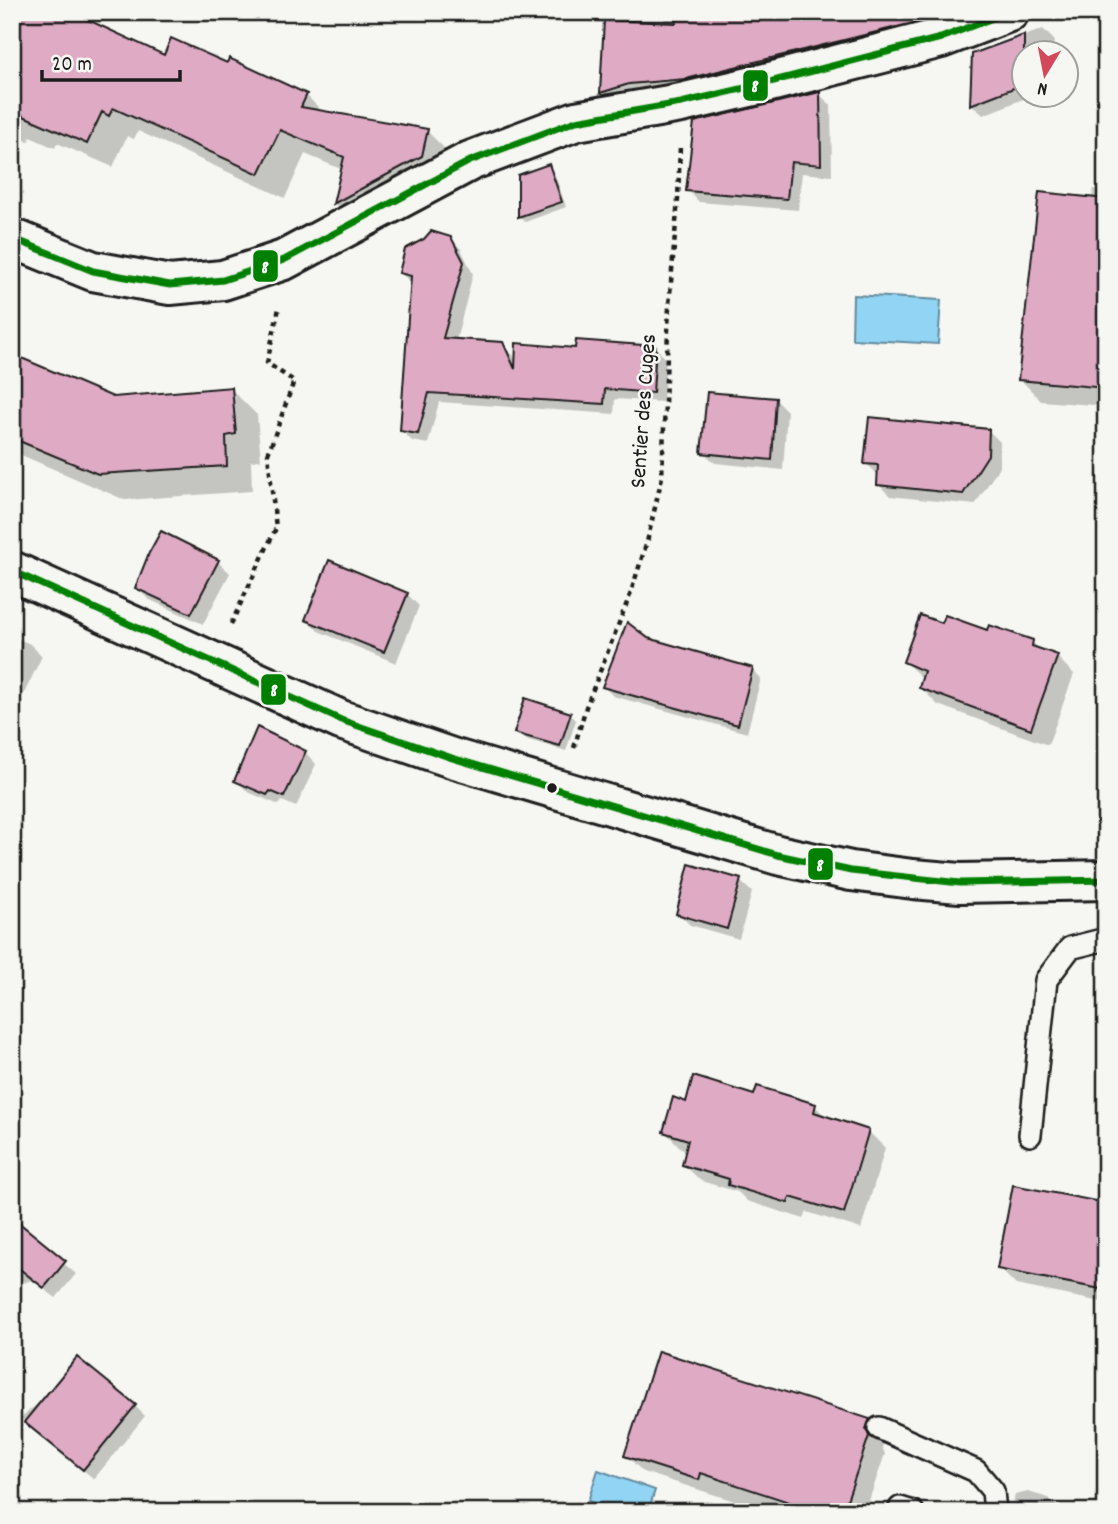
<svg xmlns="http://www.w3.org/2000/svg" width="1118" height="1524" viewBox="0 0 1118 1524" font-family="Dekko,sans-serif">
<style>
.water{fill:#91d4f3;stroke:#628a9d;stroke-width:2}
.shadow{fill:#0003}
.building{fill:#dfaac4;stroke:#1c1c1c;stroke-width:2}
.lines{fill:none;stroke-linecap:round;stroke-linejoin:round}
.service-casing{stroke:#1c1c1c;stroke-width:26}
.tertiary-casing{stroke:#1c1c1c;stroke-width:44}
.secondary-casing{stroke:#1c1c1c;stroke-width:44}
.path{stroke:#1c1c1c;stroke-width:4.5;stroke-dasharray:5 5;stroke-linecap:butt}
.service{stroke:#f6f6f2;stroke-width:21}
.tertiary{stroke:#f6f6f2;stroke-width:38}
.secondary{stroke:#f6f6f2;stroke-width:38}
.bus-1-casing{stroke:#f6f6f2;stroke-width:12}
.bus-1{stroke:#008000;stroke-width:7}
.bus-dot{fill:#1c1c1c;stroke:#f6f6f2;stroke-width:2.5}
.labels{text-anchor:middle;dominant-baseline:central;stroke-width:5;stroke-linejoin:round;paint-order:stroke}
.street-label{font-size:23px;fill:#1c1c1c;stroke:#f6f6f2}
.line-badge{stroke:#f6f6f2;stroke-width:2.5}
.badge-label{font-size:19px;text-anchor:middle;font-weight:bold;fill:#fff}
</style>
<rect width="100%" height="100%" fill="#f6f6f2"/>
<filter id="ink" filterUnits="userSpaceOnUse"><feTurbulence type="fractalNoise" baseFrequency=".0143" numOctaves="2"/><feDisplacementMap in="SourceGraphic" scale="14" xChannelSelector="R" yChannelSelector="G"/><feConvolveMatrix kernelMatrix="1 2 1 2 8 2 1 2 1" color-interpolation-filters="sRGB"/></filter>
<g filter="url(#ink)">
<!-- water -->
<path class="water" d="M853,295L941,300L938,344L852,339Z
M598,1470L655,1490L648,1512H620L588,1501Z"/>
<!-- shadow -->
<path class="shadow" d="M12,12L165,57L228,66L306,95L323,112L427,131L452,156L360,228L335,204L343,170L305,154L285,198L138,131L134,139L127,136L113,167L57,143L55,148L30,137L29,142L12,134Z
M519,12H605L603,22L664,24L665,12H955L954,33L619,109L602,92L605,23Z
M1043,29L1054,40L1053,52H1024V94H1036L983,115L971,104L974,55Z
M819,94L831,105L832,176L802,173L798,210L699,202L688,190Z
M549,166L554,172L566,207L525,222L519,216Z
M1093,189L1106,190V406L1041,401L1020,379L1092,199Z
M450,238L461,249L473,274L456,341L502,344L513,355L517,364L577,350L656,348L666,359L663,402L615,399L614,414L439,402L428,444L412,441L401,430L412,284L401,273Z
M12,356L113,399L231,389L257,415L261,460L251,461L252,491L125,500L12,451Z
M776,400L787,411L783,470L715,463L703,452Z
M988,430L1000,442L999,467L975,505L890,496L878,484L879,476L866,463Z
M162,534L218,562L230,573L203,624L148,599L137,588Z
M407,594L419,606L396,663L318,631L307,619Z
M943,625L1032,642L1042,652L1057,657L1074,674L1048,745L938,705L921,688L923,679L905,662Z
M12,636L30,644L42,656L23,696L12,691Z
M647,640L752,669L761,678L747,733L613,696L604,687Z
M570,714L576,720L566,751L522,738L516,732Z
M305,752L316,764L296,807L282,801L279,805L248,792L236,780Z
M740,881L752,892L739,939L690,925L678,913Z
M756,1097L815,1106L828,1119L868,1131L885,1148L861,1229L807,1212L804,1219L747,1201L738,1192L701,1181L684,1165L687,1150L682,1149L665,1132L687,1104Z
M1106,1205V1303L1016,1285L999,1268Z
M12,1219L76,1274L56,1298L32,1280L12,1287Z
M54,1389L135,1406L145,1416L94,1479L21,1418Z
M869,1420L886,1437L882,1447L885,1454L865,1512H789L780,1509L779,1512H769L643,1472L626,1455Z
M1028,1492L1049,1498L1062,1512H1011L1015,1495Z"/>
<!-- building -->
<path class="building" d="M12,12H71L164,55L171,38L227,63L229,58L307,94L301,107L428,129L422,156L333,204L344,157L280,130L259,174L113,108L109,116L102,112L87,144L12,111Z
M677,12H920L921,21L686,79L629,84L600,93L604,20L676,23Z
M1024,35V84L970,105L972,54Z
M820,92L821,165L791,162L787,199L686,191L694,122Z
M549,164L562,202L518,217V175Z
M1039,192L1106,199V388L1018,380Z
M431,231L451,237L464,262L443,338L503,342L515,369L516,343L575,348L576,340L656,346L653,393L605,389L604,404L429,393L418,434L400,431L411,276L399,273L405,249L424,239Z
M12,354L113,397L232,387L236,434L226,436L227,466L98,474L12,438Z
M707,392L776,398L772,460L701,453Z
M869,417L989,429L988,455L963,494L877,485L878,465L864,464Z
M161,531L219,560L191,614L135,588L149,553Z
M329,560L408,593L384,652L305,620Z
M920,615L942,623L945,615L987,630L989,625L1033,640L1032,646L1058,655L1031,729L919,688L924,671L903,662Z
M627,622L648,638L753,668L738,725L602,687Z
M525,698L571,713L560,746L514,733Z
M257,727L306,751L284,797L270,791L267,795L234,781Z
M689,864L741,879L727,929L676,914Z
M693,1076L754,1095L757,1086L816,1104L814,1112L869,1130L844,1213L790,1197L788,1203L728,1185L729,1179L682,1165L688,1140L663,1132L673,1097L686,1102Z
M1013,1185L1106,1203V1290L997,1269Z
M12,1217L66,1261L44,1288L12,1263Z
M658,1351L870,1419L866,1429L869,1436L843,1512H819L701,1473L699,1480L624,1456Z
M77,1357L136,1405L83,1470L24,1422Z"/>
<g class="lines">
<defs>
<path id="service" d="M1030,1135L1046,980L1070,948L1106,939
M879,1428L976,1471L993,1491L995,1512
M900,1508L913,1512"/>
<path id="tertiary" d="M12,571L341,720L452,758L778,855L851,871L913,879L960,883L1106,880"/>
<path id="secondary" d="M12,238L93,271L170,285L223,280L284,260L470,161L576,121L681,103L758,85L941,38L1009,12"/>
</defs>
<!-- service casing -->
<use href="#service" class="service-casing"/>
<!-- tertiary casing -->
<use href="#tertiary" class="tertiary-casing"/>
<!-- secondary casing -->
<use href="#secondary" class="secondary-casing"/>
<!-- path -->
<path class="path" d="M231,624L276,528L268,454L294,381L267,363L279,308
M574,748L586,707L630,595L647,542L662,477L669,306L678,199L680,146"/>
<!-- service -->
<use href="#service" class="service"/>
<!-- tertiary -->
<use href="#tertiary" class="tertiary"/>
<!-- secondary -->
<use href="#secondary" class="secondary"/>
<defs>
<path id="bus-1" d="M12,238L93,271L170,285L223,280L284,260L470,161L576,121L681,103L758,85L941,38L1008,12
M12,571L341,720L452,758L778,855L851,871L960,883L1106,880"/>
</defs>
<!-- bus-1 casing -->
<use href="#bus-1" class="bus-1-casing"/>
<!-- bus-1 -->
<use href="#bus-1" class="bus-1"/>
</g>
</g>
<!-- markers -->
<circle class="bus-dot" cx="552" cy="788" r="6"/>
<g class="labels">
<!-- street labels -->
<g class="street-label">
<text transform="translate(645 411) rotate(-86)">Sentier des Cuges</text>
</g>
</g>
<g class="line-badge">
<rect x="742" y="69" width="27" height="33" rx="7" fill="#008000"/>
<rect x="252" y="249" width="27" height="34" rx="7" fill="#008000"/>
<rect x="260" y="673" width="27" height="33" rx="7" fill="#008000"/>
<rect x="807" y="847" width="27" height="34" rx="7" fill="#008000"/>
</g>
<g class="badge-label">
<text x="755" y="92">8</text>
<text x="265" y="273">8</text>
<text x="274" y="696">8</text>
<text x="820" y="871">8</text>
</g>
<!-- margin -->
<rect width="1118" height="1524" fill="none" stroke="#f6f6f2" stroke-width="42"/>
<rect x="21" y="21" width="1076" height="1482" fill="none" stroke="#1c1c1c" stroke-width="2.5" filter="url(#ink)"/>
<!-- north arrow -->
<g transform="translate(1045 74) rotate(190)"><circle r="33" fill="#f6f6f2" stroke="#9f9f9c" stroke-width="2"/>
<path d="M0-5L12 26L0 18L-12 26Z" fill="#d1495b"/>
<text y="-10" font-size="19" font-weight="bold" text-anchor="middle" fill="#1c1c1c">N</text>
</g>
<!-- scale -->
<path d="M42 70v10h138v-10" fill="none" stroke="#1c1c1c" stroke-width="3.5"/>
<text x="52" y="70" font-size="21" fill="#1c1c1c" stroke="#f6f6f2" stroke-width="5" paint-order="stroke">20 m</text>
</svg>
